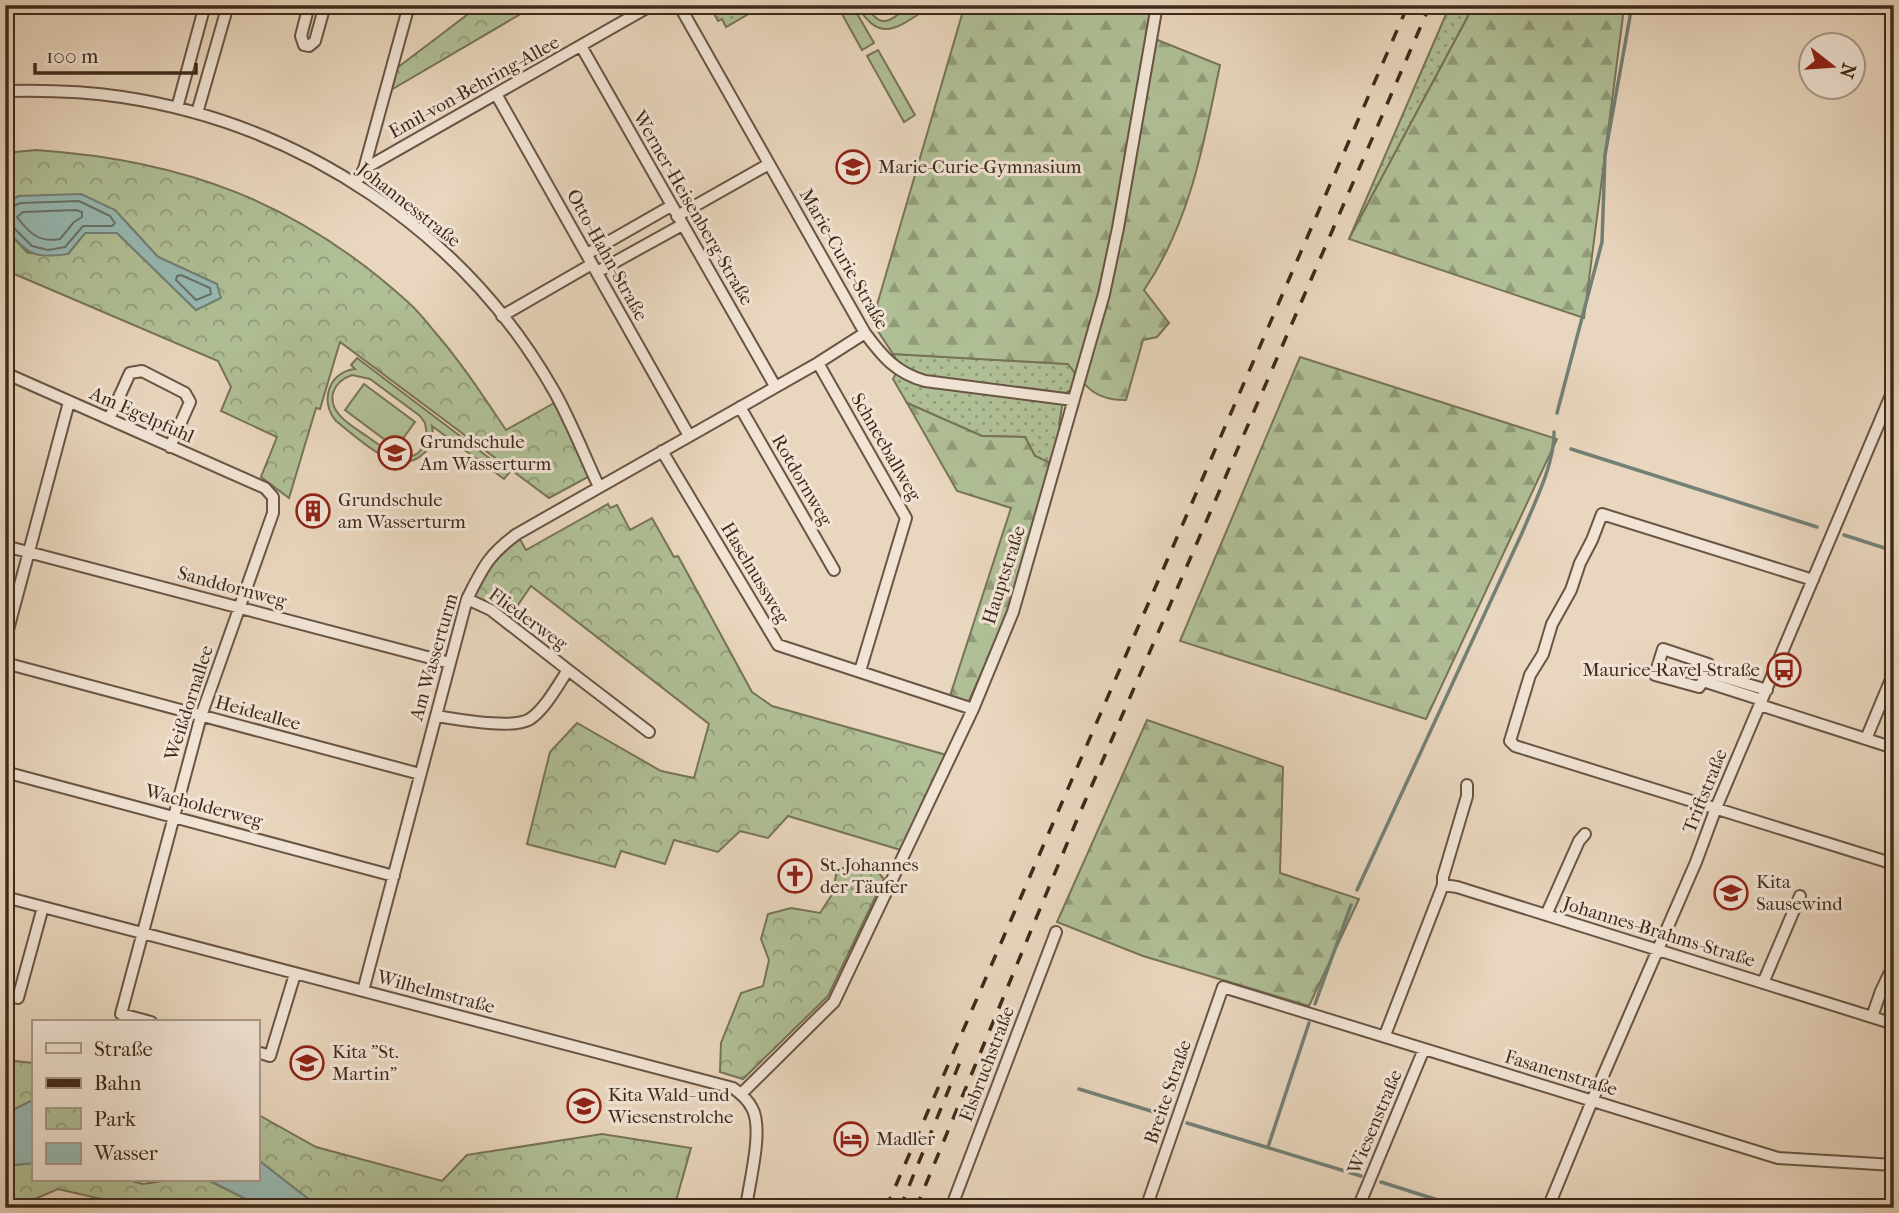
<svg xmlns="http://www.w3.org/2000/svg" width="1899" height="1213" viewBox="0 0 1899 1213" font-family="'IM FELL French Canon',serif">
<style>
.grass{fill:url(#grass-dots);stroke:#777458;stroke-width:2}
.forest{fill:url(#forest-firs);stroke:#777458;stroke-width:2}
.park{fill:url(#park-crowns);stroke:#777458;stroke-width:2}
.pitch{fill:#b0bf96;stroke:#777458;stroke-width:2;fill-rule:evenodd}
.water{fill:#97b9b3;stroke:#738076;stroke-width:2}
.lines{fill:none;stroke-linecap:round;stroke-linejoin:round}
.shore{stroke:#6a7267;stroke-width:2}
.stream{stroke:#738076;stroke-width:3.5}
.minor-casing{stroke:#695544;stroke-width:14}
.minor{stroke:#f1e4d5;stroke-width:10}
.rail{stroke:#3e2a1b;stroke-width:3.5;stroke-dasharray:12 12;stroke-linecap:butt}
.labels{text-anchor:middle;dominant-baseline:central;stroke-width:6;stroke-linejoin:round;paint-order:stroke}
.street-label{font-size:19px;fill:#3e2a1b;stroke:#f1e4d5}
.poi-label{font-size:19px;fill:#3e2a1b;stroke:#f1e4d5;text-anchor:start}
</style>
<defs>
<pattern id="grass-dots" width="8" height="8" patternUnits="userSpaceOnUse" patternTransform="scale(1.75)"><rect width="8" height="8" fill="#b0bf96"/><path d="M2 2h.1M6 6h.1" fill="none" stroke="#919b7a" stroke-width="1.8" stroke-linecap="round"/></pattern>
<pattern id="forest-firs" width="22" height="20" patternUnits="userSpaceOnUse" patternTransform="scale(1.75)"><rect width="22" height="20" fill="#b0bf96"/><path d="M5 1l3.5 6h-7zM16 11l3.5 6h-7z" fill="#919b7a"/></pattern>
<pattern id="park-crowns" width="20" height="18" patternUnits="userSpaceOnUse" patternTransform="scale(1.75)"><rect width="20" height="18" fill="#b0bf96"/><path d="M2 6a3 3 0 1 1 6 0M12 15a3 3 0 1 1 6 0" fill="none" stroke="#919b7a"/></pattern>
</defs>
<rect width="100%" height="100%" fill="#e9d6be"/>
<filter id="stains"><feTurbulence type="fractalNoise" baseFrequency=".00286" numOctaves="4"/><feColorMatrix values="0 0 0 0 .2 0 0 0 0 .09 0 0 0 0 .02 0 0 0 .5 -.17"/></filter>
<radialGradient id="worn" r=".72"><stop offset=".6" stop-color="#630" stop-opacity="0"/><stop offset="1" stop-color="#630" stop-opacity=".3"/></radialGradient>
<!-- grass -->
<path class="grass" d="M709,5H764L726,27L722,19L718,21Z
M1450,5H1474L1349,239Z
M893,354L1069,364L1076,375L1072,389L1064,394L1059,425L1061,427L1050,467L1048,462L1035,456L1025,437L982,436L907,403L893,379L900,366Z"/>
<!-- forest -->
<path class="forest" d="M960,5H1153L1150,37L1220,65C1204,143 1190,223 1144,290L1169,323L1157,337L1143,340L1126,400C1095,401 1085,386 1068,364L893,354L872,322L963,11Z
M1474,5H1619L1624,8L1584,318L1349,239Z
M1300,357L1557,439L1426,719L1180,641Z
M907,403L982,436L1025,437L1035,456L1048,462L1050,467L1008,613L968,703L950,696L1011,508L957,491Z
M1147,720L1283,767L1280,873L1359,899L1309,1006L1143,956L1057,922Z"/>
<!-- park -->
<path class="park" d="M480,5H536L391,90L397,68Z
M36,150C184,160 298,202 409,303C418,311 426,321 434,331C461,362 483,396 506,430L554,403L575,442L588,477L549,498L340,342L320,409L316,408L289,498L261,477L277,437L221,411L231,387L218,361L5,270V229L28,253L68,254L85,233H117L196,310L217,284L158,257L115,210L19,196L5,203V153Z
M608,504L610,508L617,505L630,530L652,518L674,557L678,556L752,692L772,706L950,756L904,851L788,816L768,838L740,831L718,852L674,840L665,864L621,851L615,867L527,844L550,752L577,723L661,771L694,778L709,724L531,586L507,621L467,599L485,563L517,534L526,550Z
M857,866L878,872L884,879L828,996L743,1079L720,1072L721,1043L741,993L763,986L769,960L761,939L768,914L791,908L820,913L833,893L837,869Z
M5,1060L33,1063V1100L5,1114Z
M257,1114L316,1147L442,1181L467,1155L602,1134L691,1148L674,1208H320L257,1159Z
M33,1163V1180H128L143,1184L170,1180H208L264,1208H140L58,1189L14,1208H5V1166Z"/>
<!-- pitch -->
<path class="pitch" d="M837,5H852L874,43L862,50Z
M857,5H866C885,38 894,11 916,5C921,4 928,5 933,5C901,24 881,48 857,5Z
M878,50L915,115L904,122L867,56Z
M357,358L509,473L504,479L432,426C434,436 431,448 422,455C396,478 357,437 336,421C319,401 329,372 355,369L351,365ZM352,375L370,379L420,416L425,423L427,435C419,474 387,451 368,437C354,427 328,414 333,393C336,383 343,378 352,375Z
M364,384L415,422L396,448L345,410Z"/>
<!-- water -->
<path class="water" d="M81,194L115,210L158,257L217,284L221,298L196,310L117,233H85L68,254C32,259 30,254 5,229V203L19,196Z
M33,1100V1163L5,1166V1114Z
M257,1159L320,1208H264L208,1180H257Z"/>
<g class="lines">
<!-- shore -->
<path class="shore" d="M5,209L21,203L79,201L110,216L115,223L112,226H83L65,247L48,250L32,246L12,226L5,225
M76,210L82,212V217L74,222L60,239C39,243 29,233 17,217L23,212Z
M181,275L210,288L211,294L196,300L176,280L177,276Z"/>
<!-- stream -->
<path class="stream" d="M1557,413L1602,242L1605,155L1631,11
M1571,449L1817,527
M1844,535L1894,551
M1357,890L1522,533C1534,504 1555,463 1554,432
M1315,1004L1351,905
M1079,1089L1164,1115
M1187,1123L1361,1176
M1268,1147L1309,1023
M1381,1182L1463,1208"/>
<defs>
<path id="minor" d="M309,5L301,36L304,45L309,46L315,41L325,5
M679,5L865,333C882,356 896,373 925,381L1073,400
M581,46L775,386
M5,91C44,90 83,91 122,97C301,124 464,232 554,391C571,421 584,455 599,487
M496,94L688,434
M177,108L205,5
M197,113L228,5
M364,169L409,5
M356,183L364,169L652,5
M677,216L769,164
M587,254L671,206
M597,272L682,225
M502,316L592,264
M818,363L906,518L860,671
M5,373L265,488L273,497V513L201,716L121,1014L151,1022
M740,407L834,570
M109,419L130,373L142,371L185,393L190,402L170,447
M662,451L778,645L973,709
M5,546L450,663
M1813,580L1602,514L1592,540L1580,563L1571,590L1552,624L1543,654L1530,675L1510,741L1515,746L1894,864
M5,641L69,402
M5,663L420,774
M568,670L649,732
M1762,700L1703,681L1699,687L1655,675L1663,649L1708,664L1707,672L1767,690
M1760,705L1894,748
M436,716C457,719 513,730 530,719C545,709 558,685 568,670L491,610L467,599
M1866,739L1894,672
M5,772L394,876
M1443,885L1457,887L1894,1024
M5,897L733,1088C740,1093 748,1100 752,1108C764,1129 749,1183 746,1208
M1546,915L1579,841L1585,834
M1763,983L1800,896
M363,991L467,599C483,568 488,555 517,534L818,363L865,333
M18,998L43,907
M1872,1017L1881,991L1894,964
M1385,1035L1443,885V877L1467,796V785
M257,1052L270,1056L295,974
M741,1094L834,1002L973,709L1013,612L1104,294L1118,228L1157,5
M951,1208L1056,932
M1146,1208L1223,987L1778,1158L1894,1165
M1358,1208L1424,1049
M1548,1208L1592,1101L1696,862L1716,808L1894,388"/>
</defs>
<!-- minor casing -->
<use href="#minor" class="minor-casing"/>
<!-- minor -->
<use href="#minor" class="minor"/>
<!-- rail -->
<path class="rail" d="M886,1208L1408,5
M900,1208L960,1062
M916,1208L1076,822L1430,5"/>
</g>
<!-- icons -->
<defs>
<symbol id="school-ring" viewBox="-11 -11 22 22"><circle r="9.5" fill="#f1e4d5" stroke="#8f2418" stroke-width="1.5"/><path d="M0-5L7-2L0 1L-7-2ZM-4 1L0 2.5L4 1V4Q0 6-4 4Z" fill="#8f2418"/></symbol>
<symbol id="building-ring" viewBox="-11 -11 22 22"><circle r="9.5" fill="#f1e4d5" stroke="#8f2418" stroke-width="1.5"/><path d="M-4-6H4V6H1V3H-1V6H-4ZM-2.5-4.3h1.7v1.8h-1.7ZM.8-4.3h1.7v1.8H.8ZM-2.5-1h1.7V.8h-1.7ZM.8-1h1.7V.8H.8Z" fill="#8f2418"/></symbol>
<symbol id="bus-ring" viewBox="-11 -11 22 22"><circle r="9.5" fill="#f1e4d5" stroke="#8f2418" stroke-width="1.5"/><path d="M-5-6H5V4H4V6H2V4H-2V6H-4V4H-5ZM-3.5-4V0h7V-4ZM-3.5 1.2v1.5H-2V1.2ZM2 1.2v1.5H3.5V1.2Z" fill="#8f2418"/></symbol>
<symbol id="church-ring" viewBox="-11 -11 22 22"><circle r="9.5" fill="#f1e4d5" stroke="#8f2418" stroke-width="1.5"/><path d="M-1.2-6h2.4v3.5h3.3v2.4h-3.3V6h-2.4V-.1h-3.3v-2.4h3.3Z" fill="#8f2418"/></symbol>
<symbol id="hotel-ring" viewBox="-11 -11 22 22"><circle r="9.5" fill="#f1e4d5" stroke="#8f2418" stroke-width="1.5"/><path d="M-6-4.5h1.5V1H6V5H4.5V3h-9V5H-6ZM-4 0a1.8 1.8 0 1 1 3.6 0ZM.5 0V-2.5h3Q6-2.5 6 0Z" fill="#8f2418"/></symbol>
</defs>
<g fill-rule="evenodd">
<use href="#school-ring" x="834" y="148" width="38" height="38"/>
<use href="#school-ring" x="376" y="434" width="38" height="38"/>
<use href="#building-ring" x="294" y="492" width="38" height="38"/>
<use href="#bus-ring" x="1765" y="651" width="38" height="38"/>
<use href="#church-ring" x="776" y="857" width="38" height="38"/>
<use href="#school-ring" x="1712" y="874" width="38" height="38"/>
<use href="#school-ring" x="288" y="1044" width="38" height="38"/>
<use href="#school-ring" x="565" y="1087" width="38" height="38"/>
<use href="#hotel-ring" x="832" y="1120" width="38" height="38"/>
</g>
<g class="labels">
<!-- street labels -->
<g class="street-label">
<text transform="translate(474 87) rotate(-29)">Emil-von-Behring-Allee</text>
<text transform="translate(409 205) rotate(38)">Johannesstraße</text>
<text transform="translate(693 208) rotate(60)">Werner-Heisenberg-Straße</text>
<text transform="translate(607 255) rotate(61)">Otto-Hahn-Straße</text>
<text transform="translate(844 259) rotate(60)">Marie-Curie-Straße</text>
<text transform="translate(142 415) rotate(24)">Am Egelpfuhl</text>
<text transform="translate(886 447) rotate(60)">Schneeballweg</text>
<text transform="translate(802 480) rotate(60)">Rotdornweg</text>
<text transform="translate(755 573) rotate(59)">Haselnussweg</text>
<text transform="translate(1004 575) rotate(-72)">Hauptstraße</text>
<text transform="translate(232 587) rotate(15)">Sanddornweg</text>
<text transform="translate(528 619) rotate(36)">Fliederweg</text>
<text transform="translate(434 657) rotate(-74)">Am Wasserturm</text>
<text transform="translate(189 703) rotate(-72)">Weißdornallee</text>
<text transform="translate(258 713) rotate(15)">Heideallee</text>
<text transform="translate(1705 791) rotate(-68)">Triftstraße</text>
<text transform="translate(204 806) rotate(15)">Wacholderweg</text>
<text transform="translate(1659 932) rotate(17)">Johannes-Brahms-Straße</text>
<text transform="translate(436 992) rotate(15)">Wilhelmstraße</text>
<text transform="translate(987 1064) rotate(-69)">Elsbruchstraße</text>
<text transform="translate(1561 1073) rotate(17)">Fasanenstraße</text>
<text transform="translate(1168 1092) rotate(-71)">Breite Straße</text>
<text transform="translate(1375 1122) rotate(-67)">Wiesenstraße</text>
</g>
<!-- poi labels -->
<g class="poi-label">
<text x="878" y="167">Marie-Curie-Gymnasium</text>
<text x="420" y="442">Grundschule<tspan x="420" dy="22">Am Wasserturm</tspan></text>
<text x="338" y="500">Grundschule<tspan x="338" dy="22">am Wasserturm</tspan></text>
<text x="1760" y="670" text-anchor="end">Maurice-Ravel-Straße</text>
<text x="820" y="865">St. Johannes<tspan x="820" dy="22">der Täufer</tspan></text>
<text x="1756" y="882">Kita<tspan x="1756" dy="22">Sausewind</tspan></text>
<text x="332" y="1052">Kita "St.<tspan x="332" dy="22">Martin"</tspan></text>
<text x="608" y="1095">Kita Wald- und<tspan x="608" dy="22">Wiesenstrolche</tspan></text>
<text x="876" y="1139">Madler</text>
</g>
</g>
<!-- margin -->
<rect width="1899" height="1213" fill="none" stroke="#e9d6be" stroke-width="28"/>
<rect x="7" y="7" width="1885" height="1199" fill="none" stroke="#3e2a1b" stroke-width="3.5"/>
<rect x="14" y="14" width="1871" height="1185" fill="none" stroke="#3e2a1b" stroke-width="2"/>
<!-- legend -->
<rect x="32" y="1020" width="228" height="161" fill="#f1e4d5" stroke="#a99a8b" stroke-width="2"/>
<rect x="46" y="1043" width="35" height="10" fill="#f1e4d5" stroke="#a99a8b" stroke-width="2"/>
<text x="94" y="1056" font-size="21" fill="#3e2a1b">Straße</text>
<rect x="46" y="1078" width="35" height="10" fill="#3e2a1b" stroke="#a99a8b" stroke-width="2"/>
<text x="94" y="1090" font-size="21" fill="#3e2a1b">Bahn</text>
<rect x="46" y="1108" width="35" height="21" fill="url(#park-crowns)" stroke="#a99a8b" stroke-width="2"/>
<text x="94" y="1126" font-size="21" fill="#3e2a1b">Park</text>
<rect x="46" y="1143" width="35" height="21" fill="#97b9b3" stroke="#a99a8b" stroke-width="2"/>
<text x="94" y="1160" font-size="21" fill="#3e2a1b">Wasser</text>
<!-- north arrow -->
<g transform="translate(1832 66) rotate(107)"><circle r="33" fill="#f1e4d5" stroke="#a99a8b" stroke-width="2"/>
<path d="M0-5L12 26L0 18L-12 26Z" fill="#8f2418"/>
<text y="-10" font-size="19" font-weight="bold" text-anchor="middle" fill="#3e2a1b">N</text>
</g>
<!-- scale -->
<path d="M35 63v10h161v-10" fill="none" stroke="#3e2a1b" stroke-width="3.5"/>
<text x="46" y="63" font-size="21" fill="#3e2a1b" stroke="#f1e4d5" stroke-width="5" paint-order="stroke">100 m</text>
<rect width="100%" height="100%" filter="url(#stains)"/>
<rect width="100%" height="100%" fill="url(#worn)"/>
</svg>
